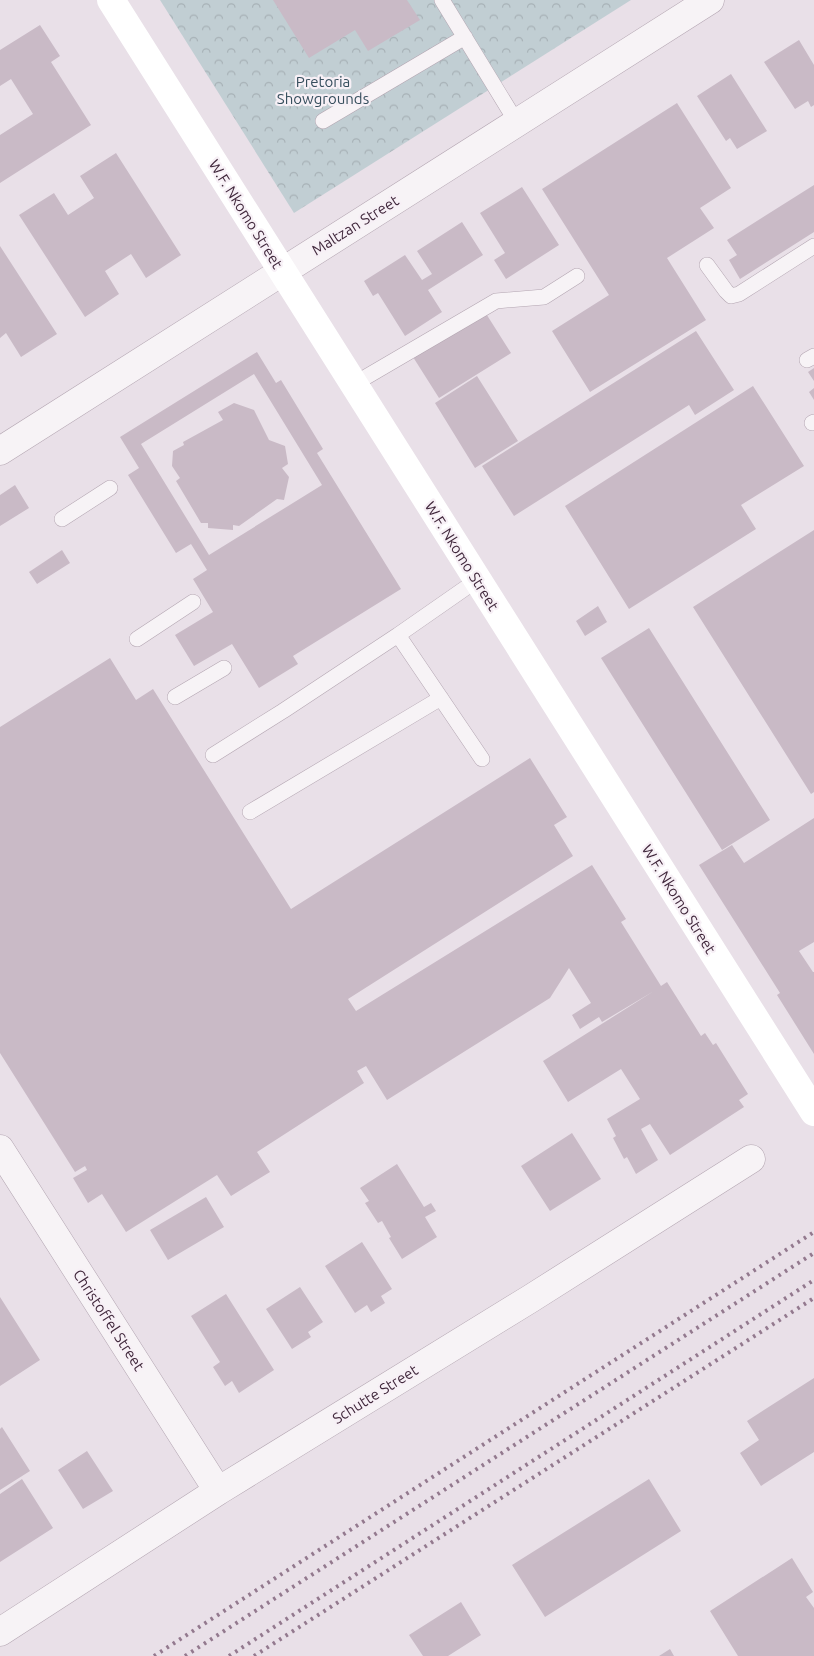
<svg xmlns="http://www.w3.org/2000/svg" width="814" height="1656" viewBox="0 0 814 1656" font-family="Ubuntu,sans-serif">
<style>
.park{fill:url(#park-crowns)}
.building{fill:#c9bac6;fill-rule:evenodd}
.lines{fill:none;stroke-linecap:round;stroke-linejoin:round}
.lane-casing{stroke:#b3a5b1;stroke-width:16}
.street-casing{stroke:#b3a5b1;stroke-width:29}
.lane{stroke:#f7f3f6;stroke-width:15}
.street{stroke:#f7f3f6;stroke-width:28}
.secondary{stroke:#fff;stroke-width:28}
.rail{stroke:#93798e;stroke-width:4;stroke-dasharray:2.5 5;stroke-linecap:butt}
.labels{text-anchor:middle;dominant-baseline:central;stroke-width:4.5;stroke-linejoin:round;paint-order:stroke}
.park-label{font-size:15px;fill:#364e5d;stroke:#f7f0f6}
.street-label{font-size:15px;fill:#41283c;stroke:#f7f0f6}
</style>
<defs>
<pattern id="park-crowns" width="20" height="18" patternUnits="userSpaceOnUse" patternTransform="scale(1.25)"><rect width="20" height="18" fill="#c1ced3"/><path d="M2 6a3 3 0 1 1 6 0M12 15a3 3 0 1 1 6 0" fill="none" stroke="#a7b1b6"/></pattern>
</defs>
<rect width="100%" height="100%" fill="#e9e0e8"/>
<!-- park -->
<path class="park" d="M160,0H631L294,213Z"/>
<!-- building -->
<path class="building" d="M273,0H407L420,20L368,51L355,30L309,58Z
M40,25L60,56L51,62L91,125L0,183V135L33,114L11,79L0,86V50Z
M799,40L814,65V105L811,107L808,101L795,109L764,62Z
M731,74L767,131L737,149L730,138L726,141L697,96Z
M677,103L731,188L700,208L714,228L667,258L706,320L590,392L552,331L609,295L542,189Z
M116,153L181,255L146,278L131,254L105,271L119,294L85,317L19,215L54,193L68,215L94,198L80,176Z
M814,185V232L740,279L729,260L737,255L727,240Z
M522,187L559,245L506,279L494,260L505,253L480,213Z
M462,222L483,255L428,290L442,312L405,336L378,293L373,296L364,281L405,255L422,280L432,274L417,251Z
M0,246L57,334L21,357L6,333L0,338Z
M485,312L511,353L439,398L413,357Z
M696,331L734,390L695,415L689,405L514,516L482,466Z
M257,352L276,383L281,380L323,449L317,453L401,589L293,656L298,664L259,688L232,644L194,666L175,635L213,612L193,579L207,570L191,544L176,553L128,475L139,468L120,437ZM254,374L322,485L209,555L141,444Z
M814,368V381L808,372Z
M477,376L518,441L475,468L435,403Z
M753,386L804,466L741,505L756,529L629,609L565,506Z
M814,388V400L809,392Z
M234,403L254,410L269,440L285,446L288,464L282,468L289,477L284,500L277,499L239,526L233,525V530L208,528V523H201L176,481L180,478L172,466L173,451L184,445L183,442L223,420L218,412Z
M15,485L29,508L0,526V495Z
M814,530V792L811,794L693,607Z
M62,550L70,563L37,584L29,572Z
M598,606L607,622L585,636L576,621Z
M649,628L770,820L722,850L601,658Z
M110,658L136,700L153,689L291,909L530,758L567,817L554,825L573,856L348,999L356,1011L592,865L626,919L621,922L661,986L667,982L701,1036L705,1033L713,1045L716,1043L748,1094L739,1100L744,1107L670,1155L650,1124L641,1129L658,1160L636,1174L627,1157L624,1159L613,1138L616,1136L607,1119L640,1099L621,1069L568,1102L543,1061L654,991L602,1022L599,1017L580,1029L572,1015L591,1003L569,968L550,998L387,1100L366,1066L357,1071L364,1083L257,1152L270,1172L231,1196L217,1175L126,1232L102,1194L88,1203L73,1178L87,1170L85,1166L75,1172L0,1053V727Z
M814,818V942L799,951L813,972H814V1054L777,995L780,993L699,865L732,845L744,863Z
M572,1133L601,1179L550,1211L521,1166Z
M397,1164L424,1207L431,1203L436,1211L425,1217L437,1237L402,1259L389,1238L391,1237L382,1221L378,1223L365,1203L369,1201L360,1188Z
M206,1197L224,1227L168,1260L150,1230Z
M362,1242L392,1289L381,1296L385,1303L371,1312L367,1305L355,1313L325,1266Z
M300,1287L323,1322L308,1332L311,1337L292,1349L266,1309Z
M226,1294L274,1370L239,1393L232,1381L225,1386L213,1367L220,1362L191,1316Z
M0,1297L40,1360L0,1386Z
M814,1378V1452L761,1486L740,1453L759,1440L747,1421Z
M2,1427L30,1471L0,1490V1429Z
M87,1451L113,1491L83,1509L58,1470Z
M22,1479L53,1528L0,1562V1494Z
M649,1479L681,1531L545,1617L512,1565Z
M792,1558L813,1592L806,1597L814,1608V1656H738L710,1611Z
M461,1602L481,1635L448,1656H423L409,1635Z
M670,1649L674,1656H659Z"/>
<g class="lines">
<defs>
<path id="lane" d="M442,0L517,123
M323,121L465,37
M707,265L726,291L731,296L739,294L814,246
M807,360L814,356
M354,384L496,301L544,297L577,276
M812,423L814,422
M62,519L110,488
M398,635L477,580
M137,639L193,602
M175,697L224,668
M213,755L283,711L398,635L482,759
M250,812L441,698"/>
<path id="street" d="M0,451L710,0
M0,1149L218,1491
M0,1632L218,1491L530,1299L751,1159"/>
</defs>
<!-- lane casing -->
<use href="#lane" class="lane-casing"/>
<!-- street casing -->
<use href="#street" class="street-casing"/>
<!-- lane -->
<use href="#lane" class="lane"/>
<!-- street -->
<use href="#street" class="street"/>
<!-- secondary -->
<path class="secondary" d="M111,0L814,1112"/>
<!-- rail -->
<path class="rail" d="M154,1656L814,1232
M185,1656L814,1253
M229,1656L814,1280
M254,1656L814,1298"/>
</g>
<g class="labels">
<!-- park labels -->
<g class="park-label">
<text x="323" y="81">Pretoria<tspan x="323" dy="17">Showgrounds</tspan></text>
</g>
<!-- street labels -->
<g class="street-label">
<text transform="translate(246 214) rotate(58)">W.F. Nkomo Street</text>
<text transform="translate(355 225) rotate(-32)">Maltzan Street</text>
<text transform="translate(462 556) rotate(58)">W.F. Nkomo Street</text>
<text transform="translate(679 899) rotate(58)">W.F. Nkomo Street</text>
<text transform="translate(109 1320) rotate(57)">Christoffel Street</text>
<text transform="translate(375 1394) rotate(-32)">Schutte Street</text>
</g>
</g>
</svg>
